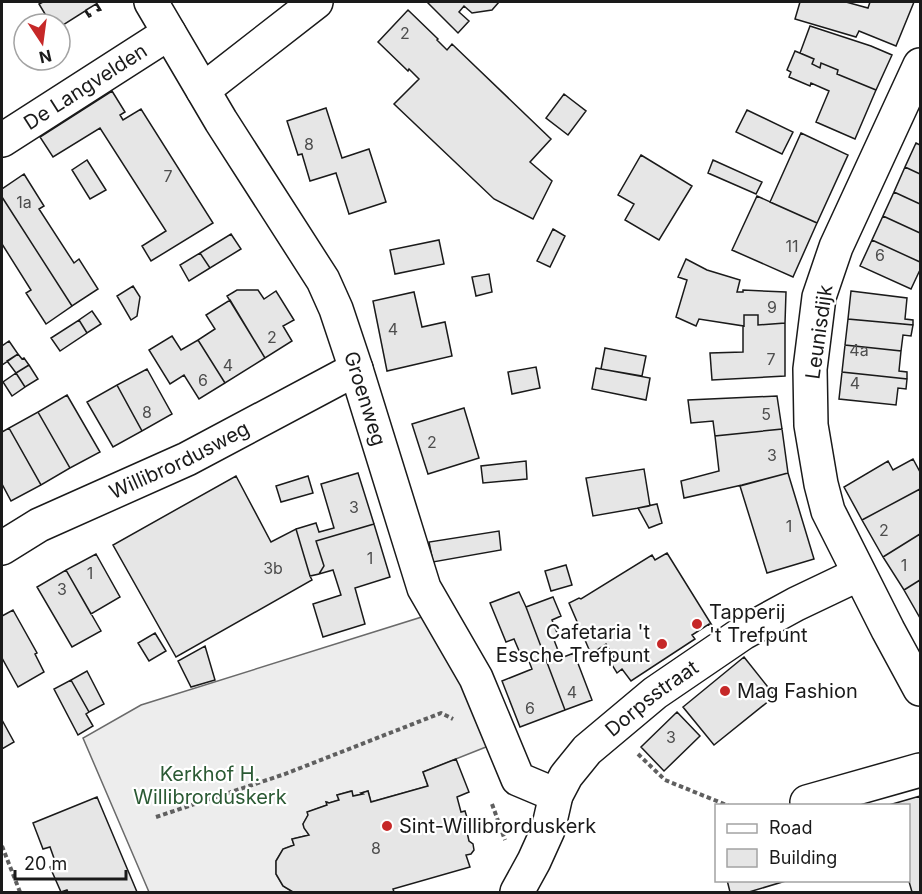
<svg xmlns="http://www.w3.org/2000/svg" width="922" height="894" viewBox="0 0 922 894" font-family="Inter,sans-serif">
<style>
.built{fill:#ededed;stroke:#6a6a6a;stroke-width:1.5}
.building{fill:#e6e6e6;stroke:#1a1a1a;stroke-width:1.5}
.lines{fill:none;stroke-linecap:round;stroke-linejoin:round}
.minor-casing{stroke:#1a1a1a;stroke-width:36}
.path{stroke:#5f5f5f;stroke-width:4;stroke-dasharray:4.5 3;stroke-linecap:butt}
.minor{stroke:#fff;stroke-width:33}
.poi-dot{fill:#c62828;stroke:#fff;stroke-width:2}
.labels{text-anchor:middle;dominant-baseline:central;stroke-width:4.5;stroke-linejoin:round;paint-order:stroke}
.number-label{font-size:16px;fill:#4d4d4d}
.street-label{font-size:20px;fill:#1a1a1a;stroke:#fff}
.poi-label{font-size:20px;fill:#1a1a1a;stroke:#fff;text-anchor:start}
.park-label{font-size:20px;fill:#2b5a34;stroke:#fff}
</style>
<rect width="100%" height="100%" fill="#fff"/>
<!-- built -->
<path class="built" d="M425,616L461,677L491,745L423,772L428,786L371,802L368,791L362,793L363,794L353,796L351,791L337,795L339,800L329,803L327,802V805L308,812V815L303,824L309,835L292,839L294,845L283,849L276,861V874L283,886L293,892H149L83,738L141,705Z"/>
<!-- building -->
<path class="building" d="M43,2H96L101,10L98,11L97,10L99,9L96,4L86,10L89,15L90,14L91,16L89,17L85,11L60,27V24H51L39,4Z
M427,2H499L492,10L472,13L464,6L459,12L469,21L458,33Z
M800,2H846L868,8L870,2H914L896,46L859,31L856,37L795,19Z
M408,10L438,39L437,40L447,50L452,44L551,139L530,162L552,181L533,219L494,199L394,104L419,79L409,69L408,71L378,42Z
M810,26L871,46L892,55L876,90L837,74L838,70L821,63L820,68L812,64L814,59L800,53Z
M795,51L814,59L812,64L820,68L821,63L838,70L837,74L876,90L855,139L816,122L829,91L811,83L810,86L789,77L791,72L787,70Z
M112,91L125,112L120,115L123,120L141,109L213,223L151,261L142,246L166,231L100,128L53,157L40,137Z
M564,94L586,111L568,135L546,118Z
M326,108L342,158L369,149L386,202L349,214L336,173L310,181L302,154L298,155L287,121Z
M747,110L793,132L782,154L736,132Z
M801,133L848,155L817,223L770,202Z
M916,143L920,145V174L905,167Z
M641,155L692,186L659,240L625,220L634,204L618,195Z
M87,160L106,190L90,199L72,170Z
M713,160L762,182L756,194L708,173Z
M905,167L920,174V204L894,192Z
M24,174L44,206L39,209L74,263L79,259L98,289L72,306L2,197V189Z
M894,192L920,204V233L883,216Z
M757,196L817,223L793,277L732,250Z
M2,197L72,306L46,324L26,293L31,290L2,244Z
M883,216L920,233V262L872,240Z
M553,229L565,236L550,267L537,261Z
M231,234L241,249L210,268L200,253Z
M439,240L444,264L395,274L390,250Z
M872,240L920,262V273L919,272L911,289L860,266Z
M200,253L210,268L189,281L180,265Z
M686,259L707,270L740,280L737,292H743V290L786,292L785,323L758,325V315H744V326L699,319L696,326L676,317L687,280L678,277Z
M489,274L492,292L476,296L472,277Z
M133,286L140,297L137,316L131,320L117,296Z
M237,290H258L264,299L276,291L294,320L283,326L292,341L265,358L227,296Z
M851,291L907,298L905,319L913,320V325L848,319Z
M414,292L422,327L445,322L452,356L387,371L373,301Z
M230,300L265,358L225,383L198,340L215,329L206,315Z
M92,311L101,324L87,333L79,320Z
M744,315H758V325L785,323V376L712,380L710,353L743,352V326H744Z
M848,319L913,325L911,336L903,335L901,351L845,345Z
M79,320L87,333L60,351L51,338Z
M172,336L181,350L198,340L225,383L199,399L184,375L170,384L149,350Z
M9,341L18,354L2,365V346Z
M845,345L901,351L899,371L907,372V379L842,372Z
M605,348L646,356L642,376L601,369Z
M18,354L22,359L24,358L29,365L16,373L7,361Z
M29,365L38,379L25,387L16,373Z
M536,367L540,388L512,394L508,372Z
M596,368L650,378L646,400L592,389Z
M147,369L172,414L142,431L117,385Z
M842,372L907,379L906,389L898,388L896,405L839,399Z
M16,373L25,387L12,396L3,382Z
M117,385L142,431L113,447L87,402Z
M67,395L100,452L70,468L38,412Z
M777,396L782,429L715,436L713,421L691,423L688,400Z
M464,408L479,458L428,474L412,424Z
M38,412L70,468L41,485L9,428Z
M9,428L41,485L11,501L2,484V432Z
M782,429L788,473L742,485L684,498L681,481L719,471L715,436Z
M913,459L920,472V489L862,520L844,487L888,461L893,470Z
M526,461L527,479L483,483L481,466Z
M644,469L650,506L593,516L586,478Z
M358,473L374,524L316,541L324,566L319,574L310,576L296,529L316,523L319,532L334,528L321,484Z
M788,473L814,559L767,573L740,486Z
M236,476L271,542L296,529L310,576L312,580L176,657L113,545Z
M308,476L313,493L281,502L276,486Z
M920,489V534L883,557L862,520Z
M657,504L662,523L649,528L638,508Z
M374,524L390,577L355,588L365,624L323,637L313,604L341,595L333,570L319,574L324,566L316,541Z
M499,531L501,550L433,562L429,542Z
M920,534V580L904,590L883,557Z
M667,553L713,627L711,628L709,624L692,635L695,639L631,681L622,669L617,673L609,660L614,657L606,644L591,654L569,603L579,598L581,599L652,555L655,560Z
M96,554L120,597L91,614L66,570Z
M566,565L572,585L551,591L545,571Z
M66,570L101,631L72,647L37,587Z
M920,580V618L904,590Z
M519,592L526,607L565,710L520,727L502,681L532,669L525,651L520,653L514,639L506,642L490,603Z
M553,597L561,616L552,620L559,638L554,640L561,658L574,653L592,700L565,710L526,607Z
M13,610L37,653L35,654L44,672L18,687L2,658V616Z
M155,633L166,651L149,661L138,643Z
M205,646L215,680L191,687L178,661Z
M744,657L775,696L714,745L683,707Z
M87,671L104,704L89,712L71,680Z
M71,680L89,712L86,714L93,726L78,735L54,689Z
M677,712L700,736L664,771L641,747Z
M2,720L14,742L2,749Z
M456,759L469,792L457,797L461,812L465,811L471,831L467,832L469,841L473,844L474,850L471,854L466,855L470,867L393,889L394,892H293L283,886L276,874V861L283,849L294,845L292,839L309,835L304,828L303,824L308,815L307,812L327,805L326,802L329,803L339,800L337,795L352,791L353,796L363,794L361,793L368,791L371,802L428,786L423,772Z
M920,796V892H912L908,878V806L889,805Z
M97,797L137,892H68L67,890L61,892L50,867L56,864L50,847L43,849L33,823Z
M727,880H789L749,892H730Z"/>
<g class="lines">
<defs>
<g id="minor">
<path id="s1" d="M151,2L221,121L323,280L336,309L356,369L424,588L476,678L518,779L556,795"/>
<path d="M920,65L836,247L819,297L810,369L811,425L821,484L828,511L888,630L920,689"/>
<path d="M203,90L316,2"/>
<path id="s2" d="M2,140L169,33"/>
<path id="s3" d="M2,548L39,525L187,459L356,369"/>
<path d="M807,802L920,770"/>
<path id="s4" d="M517,892L534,861L548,830L556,795L566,776L587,750L655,693L743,633L796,604L859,574"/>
</g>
</defs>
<!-- minor casing -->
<use href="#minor" class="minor-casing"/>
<!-- path -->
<path class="path" d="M638,754L665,780L729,806
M492,804L505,840
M156,817L285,774L441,713L453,719
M2,846L20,892"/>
<!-- minor -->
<use href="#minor" class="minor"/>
</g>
<!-- markers -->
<g class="poi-dot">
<circle cx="697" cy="624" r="6"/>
<circle cx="662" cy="644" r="6"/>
<circle cx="725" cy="691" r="6"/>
<circle cx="387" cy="826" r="6"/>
</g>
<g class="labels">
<!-- number labels -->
<g class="number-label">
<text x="405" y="33">2</text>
<text x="309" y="144">8</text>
<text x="168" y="176">7</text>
<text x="24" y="202">1a</text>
<text x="792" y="246">11</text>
<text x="880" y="255">6</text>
<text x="772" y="307">9</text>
<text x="393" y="329">4</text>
<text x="272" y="337">2</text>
<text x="859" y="350">4a</text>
<text x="771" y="359">7</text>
<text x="228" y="365">4</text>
<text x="203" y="380">6</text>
<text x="855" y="383">4</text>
<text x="147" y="412">8</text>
<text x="766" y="414">5</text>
<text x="432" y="442">2</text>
<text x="772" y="455">3</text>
<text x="354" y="507">3</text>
<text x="789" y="526">1</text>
<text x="884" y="530">2</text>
<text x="370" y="558">1</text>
<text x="904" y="565">1</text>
<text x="273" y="568">3b</text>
<text x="90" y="573">1</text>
<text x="62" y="589">3</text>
<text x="572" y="692">4</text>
<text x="530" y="708">6</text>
<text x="671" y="737">3</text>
<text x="376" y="848">8</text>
</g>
<!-- street labels -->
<g class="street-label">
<text stroke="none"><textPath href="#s2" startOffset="99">De Langvelden</textPath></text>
<text transform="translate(819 332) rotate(-82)">Leunisdijk</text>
<text stroke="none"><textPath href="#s1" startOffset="453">Groenweg</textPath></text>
<text stroke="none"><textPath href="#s3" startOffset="198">Willibrordusweg</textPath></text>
<text stroke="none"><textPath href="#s4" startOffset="243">Dorpsstraat</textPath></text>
</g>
<!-- poi labels -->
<g class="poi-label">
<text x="709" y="612">Tapperij<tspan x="709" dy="23">'t Trefpunt</tspan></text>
<text x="650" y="632" text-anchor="end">Cafetaria 't<tspan x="650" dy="23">Essche Trefpunt</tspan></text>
<text x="737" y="691">Mag Fashion</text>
<text x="399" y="826">Sint-Willibrorduskerk</text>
</g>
<!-- park labels -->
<g class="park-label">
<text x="210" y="774">Kerkhof H.<tspan x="210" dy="23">Willibrorduskerk</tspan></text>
</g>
</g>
<!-- border -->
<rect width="922" height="894" fill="none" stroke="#1a1a1a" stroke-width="6"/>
<!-- legend -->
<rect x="715" y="804" width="195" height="78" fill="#ffffff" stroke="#a3a3a3" stroke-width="1.5"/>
<rect x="727" y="824" width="30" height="9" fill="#ffffff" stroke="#a3a3a3" stroke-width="1.5"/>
<text x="769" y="834" font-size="18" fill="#1a1a1a">Road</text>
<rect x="727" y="849" width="30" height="18" fill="#e6e6e6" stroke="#a3a3a3" stroke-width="1.5"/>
<text x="769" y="864" font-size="18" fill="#1a1a1a">Building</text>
<!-- north arrow -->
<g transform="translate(42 42) rotate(167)"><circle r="28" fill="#ffffff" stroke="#a3a3a3" stroke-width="1.5"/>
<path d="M0-4.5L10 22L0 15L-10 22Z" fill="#c62828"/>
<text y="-9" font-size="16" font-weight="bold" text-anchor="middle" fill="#1a1a1a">N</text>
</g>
<!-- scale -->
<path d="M15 870v9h111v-9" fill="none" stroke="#1a1a1a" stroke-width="3"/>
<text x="24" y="870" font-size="18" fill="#1a1a1a" stroke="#ffffff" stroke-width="4.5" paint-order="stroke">20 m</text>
</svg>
